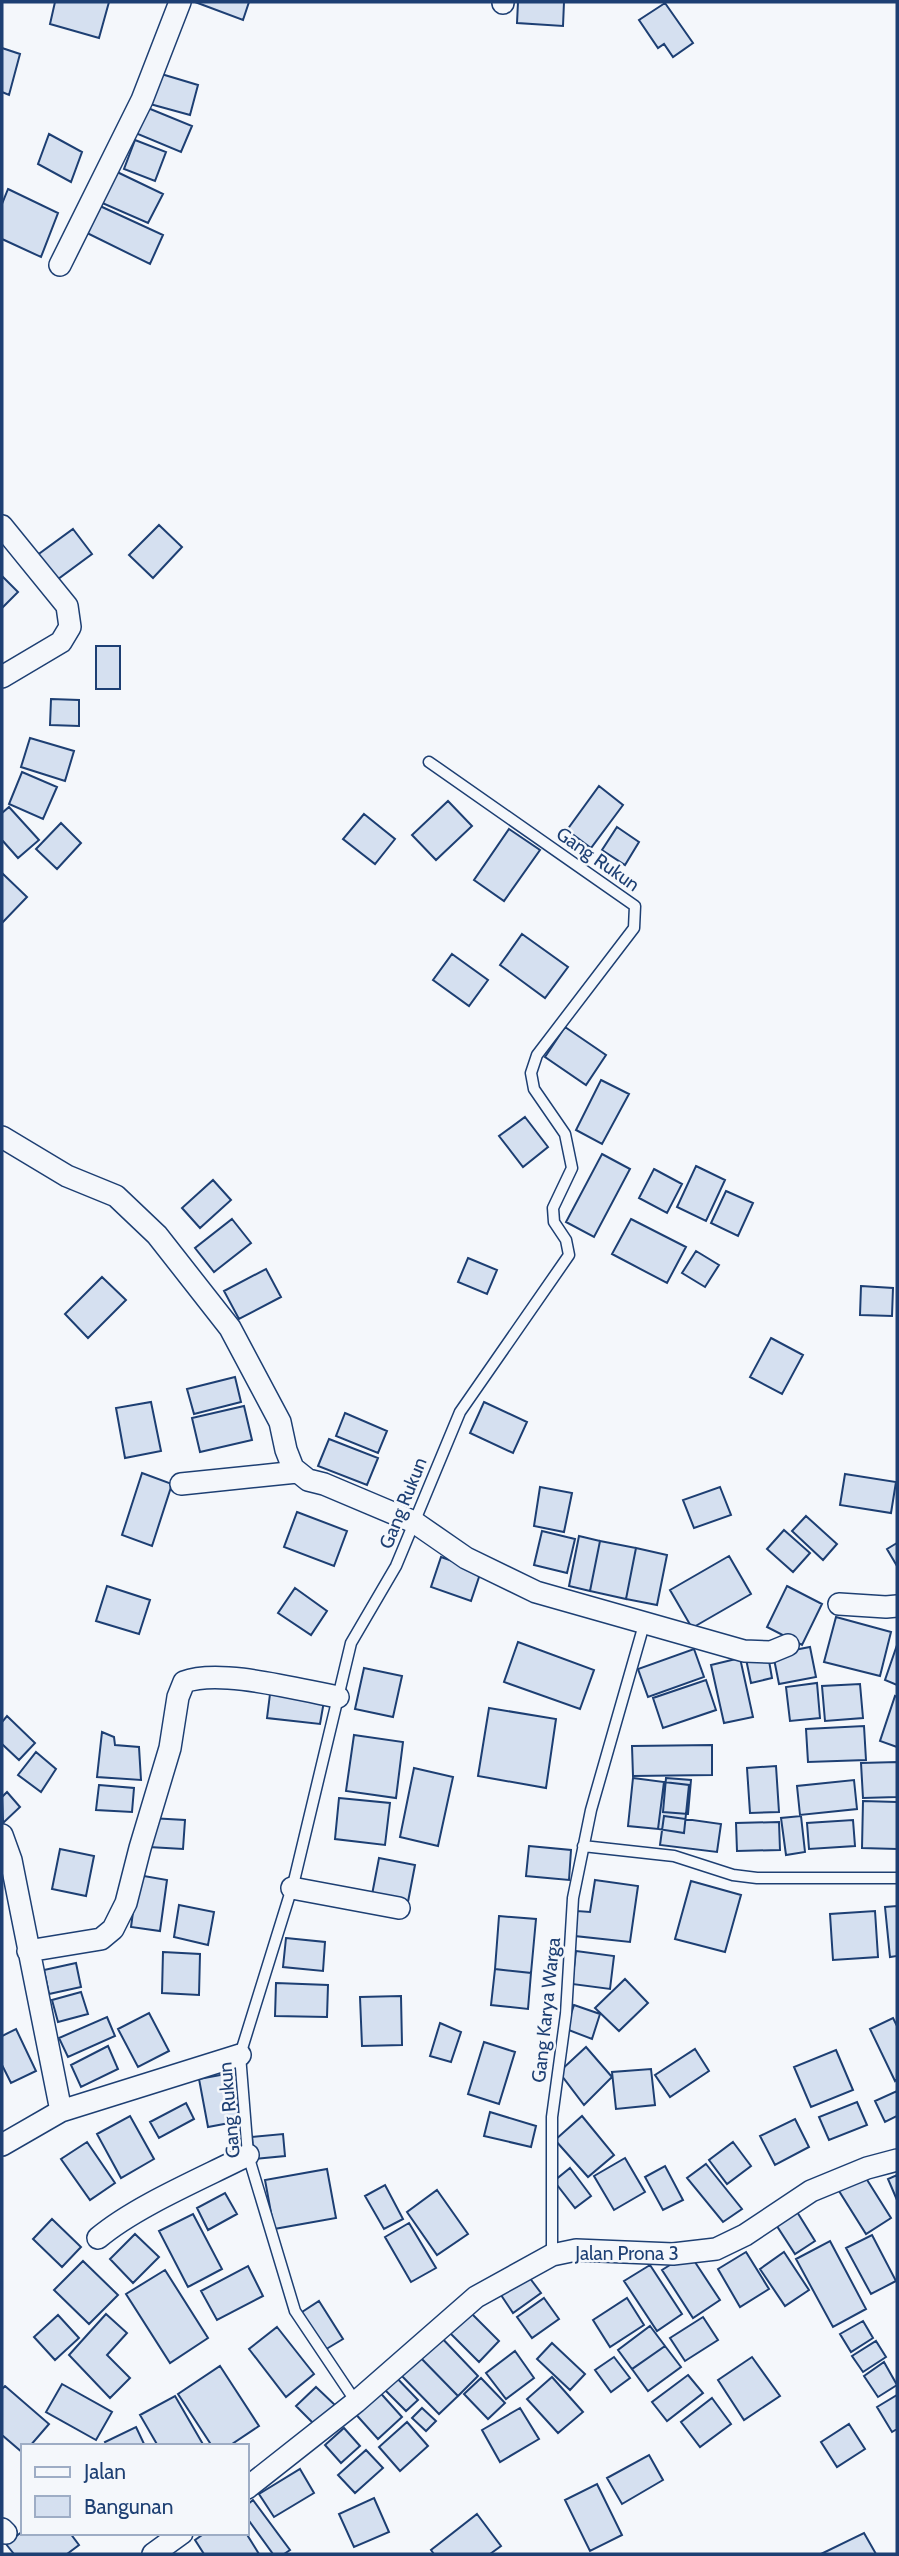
<svg xmlns="http://www.w3.org/2000/svg" width="899" height="2556" viewBox="0 0 899 2556" font-family="Cabin,sans-serif">
<style>
.building{fill:#d5e0f0;stroke:#1d3f73;stroke-width:2}
.lines{fill:none;stroke-linecap:round;stroke-linejoin:round}
.lane-casing{stroke:#1d3f73;stroke-width:13}
.street-casing{stroke:#1d3f73;stroke-width:24}
.lane{stroke:#f4f7fb;stroke-width:10}
.street{stroke:#f4f7fb;stroke-width:21}
.labels{text-anchor:middle;dominant-baseline:central;stroke-width:5;stroke-linejoin:round;paint-order:stroke}
.street-label{font-size:19px;fill:#1d3f73;stroke:#f4f7fb}
</style>
<rect width="100%" height="100%" fill="#f4f7fb"/>
<!-- building -->
<path class="building" d="M55,2H109L99,38L50,24Z
M195,2H249L243,20Z
M518,2H564L563,26L517,23Z
M665,3L693,43L673,57L664,44L658,48L639,20Z
M2,48L20,54L9,95L2,92Z
M158,73L198,85L190,115L150,104Z
M143,106L192,126L181,152L133,132Z
M49,134L82,152L71,182L38,164Z
M135,140L166,152L155,181L124,169Z
M115,171L163,194L148,223L100,202Z
M8,189L58,213L41,257L2,239V204Z
M100,206L163,235L150,264L87,233Z
M159,525L182,547L153,578L129,555Z
M73,529L92,554L54,582L36,556Z
M2,576L18,592L2,608Z
M96,646H120V689H96Z
M51,699L79,700V726L50,725Z
M30,738L74,751L65,781L21,767Z
M22,772L57,787L43,819L9,804Z
M599,786L623,805L591,848L567,830Z
M448,801L472,826L436,860L412,835Z
M9,807L39,840L18,858L2,840V813Z
M364,814L395,839L375,864L343,839Z
M61,823L81,843L57,869L36,849Z
M617,827L639,842L625,865L602,850Z
M509,829L540,850L504,901L474,880Z
M2,873L27,897L2,923Z
M522,934L568,967L545,998L500,965Z
M452,954L488,980L469,1006L433,980Z
M565,1027L606,1055L586,1085L545,1057Z
M601,1080L629,1094L602,1144L576,1130Z
M525,1117L548,1147L523,1167L499,1136Z
M602,1154L630,1169L594,1237L566,1222Z
M696,1166L725,1180L706,1221L677,1207Z
M654,1169L682,1184L667,1213L639,1198Z
M213,1180L231,1200L200,1228L182,1208Z
M726,1191L753,1203L738,1236L711,1223Z
M232,1219L251,1243L214,1272L195,1248Z
M631,1219L686,1247L667,1283L612,1254Z
M696,1251L719,1265L705,1287L682,1273Z
M468,1258L497,1270L487,1294L458,1282Z
M266,1269L281,1297L239,1319L224,1291Z
M102,1277L126,1300L88,1338L65,1314Z
M861,1286L893,1288L892,1316L860,1315Z
M771,1338L803,1355L782,1394L750,1377Z
M235,1377L241,1402L194,1414L187,1389Z
M151,1402L161,1451L125,1458L116,1408Z
M484,1402L527,1422L513,1453L470,1433Z
M244,1406L252,1440L200,1452L192,1418Z
M345,1413L387,1431L378,1453L336,1436Z
M329,1439L378,1458L367,1485L318,1466Z
M142,1473L172,1484L152,1546L122,1535Z
M845,1474L896,1482L891,1513L840,1505Z
M540,1487L572,1493L564,1532L534,1526Z
M720,1487L731,1515L694,1528L683,1500Z
M297,1512L347,1531L334,1566L284,1547Z
M806,1516L837,1544L823,1560L792,1531Z
M784,1530L810,1553L793,1572L767,1549Z
M542,1531L575,1539L567,1573L534,1565Z
M579,1536L600,1541L590,1591L569,1586Z
M600,1541L636,1548L626,1599L590,1591Z
M897,1543V1566L887,1549Z
M636,1548L667,1555L657,1605L626,1599Z
M729,1556L751,1594L692,1628L670,1590Z
M441,1557L481,1571L471,1601L431,1587Z
M107,1586L150,1600L139,1634L96,1621Z
M787,1586L822,1604L802,1645L767,1627Z
M295,1588L327,1611L311,1635L278,1613Z
M836,1617L891,1632L880,1676L824,1662Z
M518,1642L594,1670L580,1709L504,1682Z
M897,1645V1685L885,1680Z
M810,1647L816,1677L779,1684L773,1654Z
M694,1649L704,1677L648,1697L638,1669Z
M768,1655L772,1678L751,1683L746,1659Z
M740,1658L753,1717L724,1723L711,1665Z
M364,1668L402,1676L393,1717L355,1709Z
M706,1680L716,1710L663,1728L653,1698Z
M817,1683L820,1718L790,1721L786,1687Z
M860,1684L863,1718L825,1721L822,1686Z
M270,1694L324,1701L320,1724L267,1718Z
M895,1696L897,1697V1747L880,1741Z
M489,1708L556,1719L546,1788L478,1776Z
M7,1716L35,1743L19,1760L2,1744V1722Z
M864,1726L866,1760L808,1762L806,1729Z
M102,1732L114,1737L115,1745L139,1747L141,1780L97,1777Z
M354,1735L403,1742L396,1798L346,1791Z
M712,1745V1775L633,1776L632,1746Z
M36,1752L56,1769L41,1792L18,1775Z
M897,1762V1797L863,1798L861,1763Z
M776,1766L779,1812L750,1813L747,1768Z
M414,1768L453,1777L438,1846L400,1837Z
M633,1778L664,1782L658,1829L628,1826Z
M666,1778L691,1780L688,1814L663,1812Z
M854,1780L857,1809L800,1815L797,1786Z
M664,1782L689,1785L684,1833L658,1829Z
M99,1785L134,1788L132,1812L96,1810Z
M7,1792L20,1807L3,1823L2,1797Z
M339,1798L390,1803L385,1845L335,1839Z
M863,1801L897,1802V1849L862,1848Z
M664,1816L721,1824L717,1852L660,1845Z
M801,1816L805,1852L786,1855L781,1818Z
M150,1818L185,1820L183,1849L149,1847Z
M853,1820L855,1846L809,1849L807,1823Z
M779,1822L780,1850L737,1851L736,1823Z
M529,1846L571,1850L569,1880L526,1876Z
M60,1849L94,1856L86,1896L52,1889Z
M379,1858L415,1865L407,1907L371,1900Z
M138,1875L167,1880L160,1931L131,1927Z
M595,1880L638,1886L630,1942L575,1936L577,1911L590,1912Z
M691,1881L741,1895L725,1952L675,1939Z
M179,1905L214,1912L208,1945L174,1937Z
M897,1906V1956L890,1957L885,1907Z
M875,1911L878,1957L833,1960L830,1914Z
M499,1916L536,1919L531,1973L495,1969Z
M286,1938L325,1942L323,1971L283,1967Z
M576,1951L614,1956L610,1989L572,1984Z
M163,1952L200,1954L199,1995L162,1993Z
M76,1963L81,1987L49,1994L44,1970Z
M495,1969L531,1973L528,2009L491,2005Z
M625,1979L648,2003L619,2031L595,2008Z
M276,1983L328,1985L327,2017L275,2016Z
M81,1992L88,2014L58,2022L52,2000Z
M401,1996L402,2045L362,2046L360,1997Z
M574,2005L600,2014L592,2039L566,2029Z
M149,2013L169,2051L138,2067L118,2029Z
M107,2017L115,2036L68,2057L59,2038Z
M893,2018L897,2026V2079L895,2081L870,2029Z
M440,2023L461,2032L451,2062L430,2056Z
M16,2029L36,2071L11,2083L2,2065V2036Z
M484,2042L515,2052L499,2104L468,2094Z
M108,2046L118,2069L81,2087L71,2065Z
M586,2047L612,2077L584,2105L559,2072Z
M695,2049L709,2071L670,2097L655,2075Z
M836,2050L853,2090L811,2107L794,2067Z
M651,2069L655,2105L616,2109L612,2072Z
M231,2073L240,2121L208,2127L199,2079Z
M897,2091V2116L885,2122L875,2101Z
M857,2102L867,2125L829,2140L819,2117Z
M186,2103L194,2119L159,2138L150,2122Z
M490,2112L536,2126L531,2147L484,2136Z
M130,2116L154,2159L121,2178L97,2134Z
M582,2116L614,2155L588,2177L555,2140Z
M795,2119L809,2147L775,2165L760,2136Z
M283,2134L285,2156L254,2159L252,2137Z
M87,2142L115,2183L90,2200L61,2159Z
M733,2142L751,2166L727,2184L709,2160Z
M625,2158L645,2192L614,2210L594,2176Z
M706,2164L742,2209L723,2222L687,2178Z
M665,2166L683,2200L663,2210L645,2177Z
M570,2168L591,2196L575,2208L554,2181Z
M327,2169L336,2218L274,2229L265,2180Z
M864,2175L891,2218L866,2234L839,2191Z
M897,2175V2200L888,2179Z
M385,2185L403,2219L384,2229L365,2196Z
M437,2190L468,2234L437,2255L407,2212Z
M225,2193L237,2214L208,2230L197,2208Z
M794,2207L815,2241L795,2254L773,2220Z
M193,2214L222,2269L188,2287L159,2231Z
M52,2219L81,2247L62,2267L33,2239Z
M409,2223L436,2268L411,2282L385,2237Z
M135,2234L159,2257L133,2283L110,2259Z
M872,2235L896,2281L871,2294L846,2248Z
M830,2241L866,2309L833,2327L796,2259Z
M746,2252L769,2289L740,2307L718,2269Z
M784,2252L809,2290L785,2306L760,2269Z
M689,2253L720,2300L693,2318L662,2270Z
M83,2261L118,2295L89,2324L54,2290Z
M650,2265L682,2314L657,2331L624,2281Z
M248,2266L263,2296L217,2320L201,2291Z
M165,2270L208,2338L170,2363L126,2294Z
M526,2273L541,2293L513,2313L499,2292Z
M544,2298L559,2319L532,2338L517,2317Z
M627,2298L644,2325L610,2347L593,2320Z
M319,2301L343,2339L323,2351L299,2314Z
M468,2310L499,2341L479,2362L447,2330Z
M106,2314L127,2333L107,2355L130,2378L110,2398L69,2355Z
M58,2315L79,2338L55,2360L34,2337Z
M703,2317L718,2340L685,2361L670,2338Z
M863,2321L873,2338L851,2352L840,2334Z
M650,2326L665,2346L632,2369L618,2350Z
M277,2327L314,2374L286,2397L249,2349Z
M438,2334L478,2376L458,2396L416,2353Z
M876,2341L886,2357L863,2372L852,2356Z
M552,2343L585,2374L570,2390L537,2359Z
M665,2346L681,2367L648,2391L632,2369Z
M515,2351L534,2378L506,2399L486,2373Z
M416,2353L458,2396L439,2414L397,2371Z
M614,2357L630,2378L611,2392L595,2370Z
M752,2357L780,2396L744,2420L718,2380Z
M884,2362L897,2385L878,2397L864,2376Z
M220,2366L259,2426L229,2446H212L178,2394Z
M392,2373L418,2400L406,2411L380,2385Z
M688,2375L703,2393L667,2421L652,2402Z
M552,2377L583,2412L558,2433L527,2399Z
M481,2378L505,2403L488,2419L464,2394Z
M62,2384L112,2412L96,2440L46,2412Z
M5,2386L49,2424L30,2446H23V2453L2,2435V2389Z
M316,2387L336,2406L316,2426L296,2406Z
M376,2388L402,2417L378,2439L352,2410Z
M897,2395V2429L892,2432L877,2407Z
M175,2396L204,2446H158L140,2415Z
M712,2398L731,2424L700,2447L681,2422Z
M422,2408L436,2421L426,2431L412,2418Z
M520,2408L539,2439L500,2462L482,2430Z
M407,2422L428,2446L400,2471L379,2447Z
M849,2424L865,2449L837,2467L821,2442Z
M136,2427L145,2446H107L105,2442Z
M344,2428L360,2446L341,2463L325,2445Z
M366,2450L383,2468L355,2493L338,2475Z
M649,2455L663,2480L622,2504L607,2478Z
M300,2469L314,2493L274,2517L259,2494Z
M597,2484L622,2535L590,2551L565,2500Z
M374,2498L389,2532L354,2547L339,2514Z
M253,2500L290,2550L284,2554H273L247,2518V2505Z
M477,2514L501,2546L490,2554H434L431,2550Z
M23,2531V2533H70L79,2545L67,2554H14L6,2544Z
M205,2533H246L259,2554H204L195,2540Z
M864,2533L876,2554H821Z"/>
<g class="lines">
<defs>
<path id="lane" d="M583,1846L674,1856L733,1875L757,1878H897
M552,2255V2117L566,2014L573,1898L591,1810L645,1621
M356,2402L295,2311L248,2155L240,2055L294,1881L351,1643L396,1566L460,1412L569,1255L566,1240L554,1222L553,1208L572,1168L565,1134L534,1089L531,1073L537,1055L634,928L635,906L429,762"/>
<path id="street" d="M503,3V2
M60,265L142,100L180,2
M2,526L67,606L70,627L61,642L2,677
M2,1137L67,1176L116,1196L157,1235L230,1328L280,1422L286,1450L293,1468L308,1480L324,1484L414,1522L466,1558L536,1592L744,1651L771,1652L788,1645
M181,1484L297,1472
M839,1604L886,1607L897,1606
M2,1835L11,1860L61,2111
M292,1888L399,1908
M28,1951L101,1939L113,1929L126,1903L140,1848L170,1748L178,1697L184,1682C220,1668 299,1690 338,1697
M2,2145L61,2111L240,2055
M98,2238C136,2206 203,2178 248,2155
M247,2488L356,2402L476,2297L552,2255L576,2250L673,2254L716,2249L745,2235L811,2191L867,2168L897,2160
M2,2529L6,2533
M153,2554L182,2533"/>
</defs>
<!-- lane casing -->
<use href="#lane" class="lane-casing"/>
<!-- street casing -->
<use href="#street" class="street-casing"/>
<!-- lane -->
<use href="#lane" class="lane"/>
<!-- street -->
<use href="#street" class="street"/>
</g>
<g class="labels">
<!-- street labels -->
<g class="street-label">
<text transform="translate(598 859) rotate(35)">Gang Rukun</text>
<text transform="translate(403 1503) rotate(-68)">Gang Rukun</text>
<text transform="translate(546 2010) rotate(-84)">Gang Karya Warga</text>
<text transform="translate(229 2110) rotate(-95)">Gang Rukun</text>
<text x="627" y="2253">Jalan Prona 3</text>
</g>
</g>
<!-- border -->
<rect width="899" height="2556" fill="none" stroke="#1d3f73" stroke-width="7"/>
<!-- legend -->
<rect x="21" y="2444" width="228" height="91" fill="#f4f7fb" stroke="#9eadc5" stroke-width="2"/>
<rect x="35" y="2467" width="35" height="10" fill="#f4f7fb" stroke="#9eadc5" stroke-width="2"/>
<text x="84" y="2479" font-size="21" fill="#1d3f73">Jalan</text>
<rect x="35" y="2496" width="35" height="21" fill="#d5e0f0" stroke="#9eadc5" stroke-width="2"/>
<text x="84" y="2514" font-size="21" fill="#1d3f73">Bangunan</text>
</svg>
